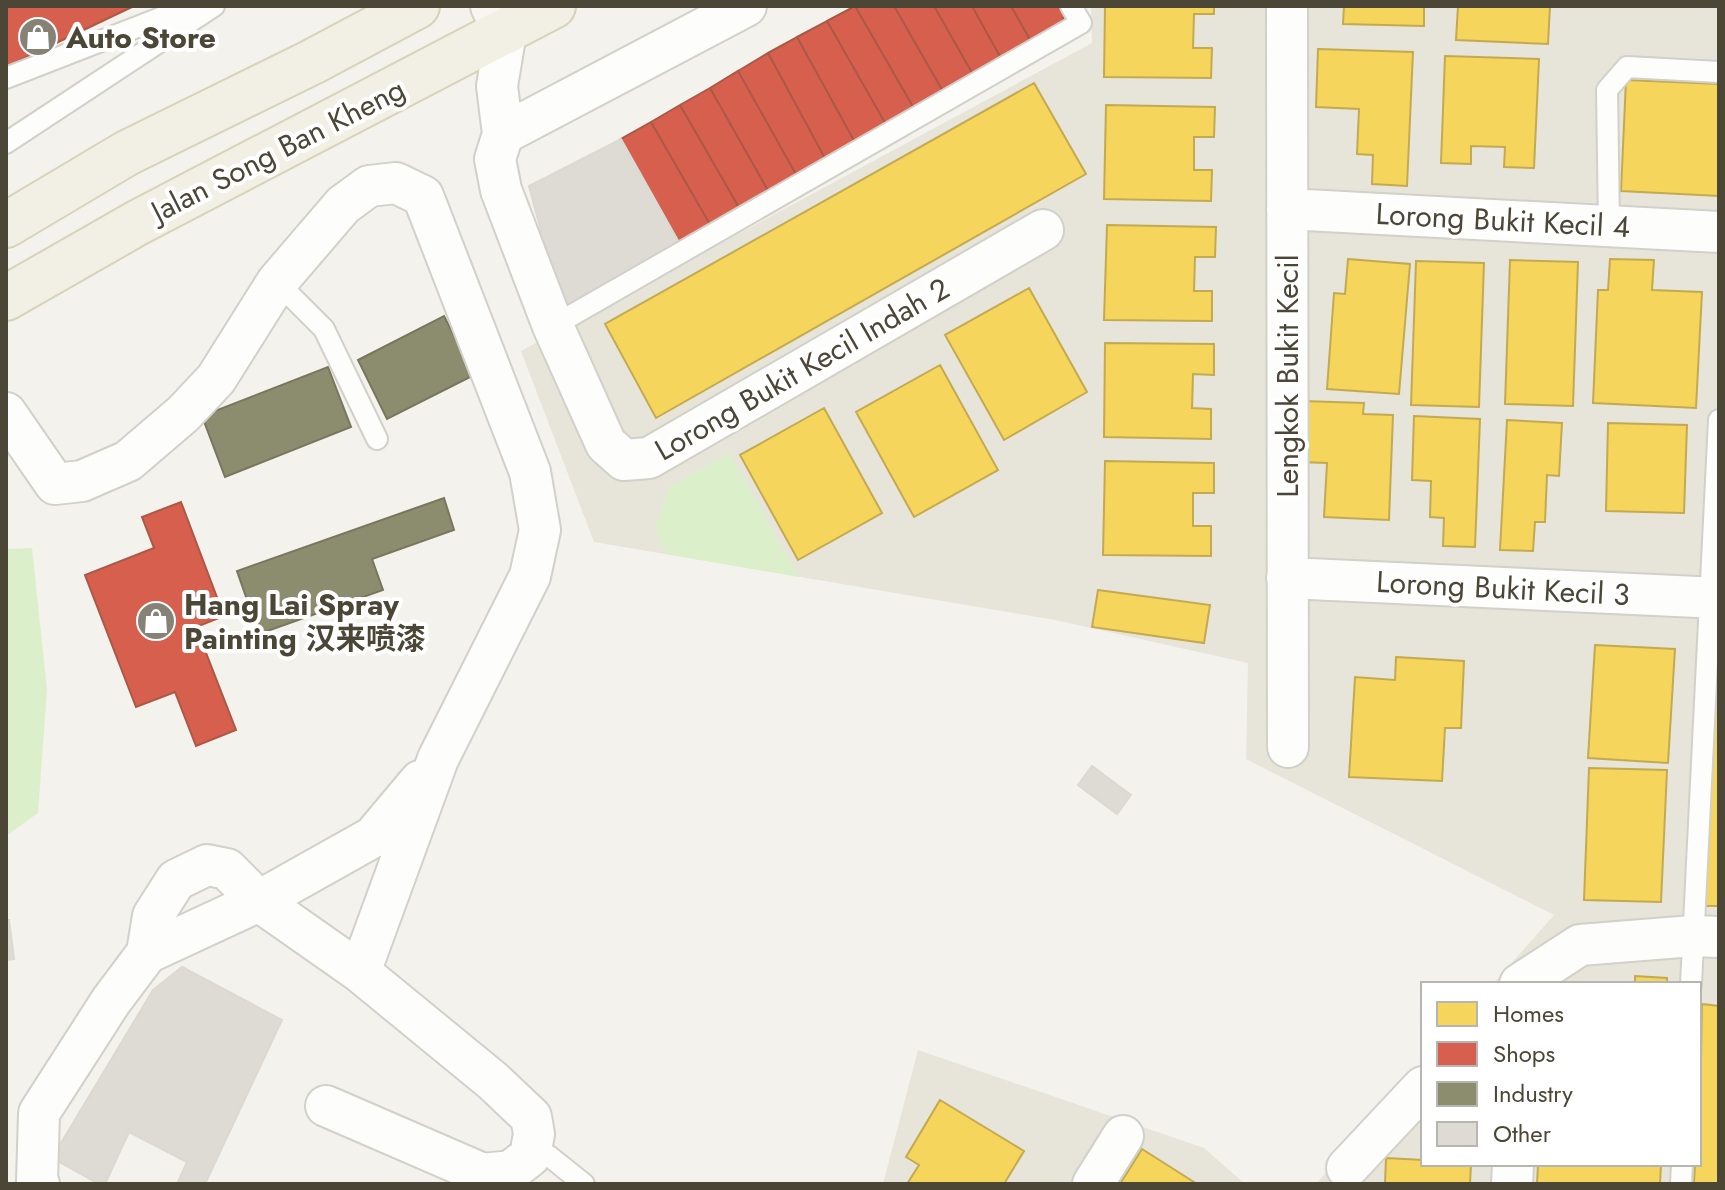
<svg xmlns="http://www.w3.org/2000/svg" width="1725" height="1190" viewBox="0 0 1725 1190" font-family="Jost,'Noto Sans SC',sans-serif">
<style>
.residential{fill:#e7e5d9}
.green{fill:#dbf0ca}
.homes{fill:#f6d55c;stroke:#c3aa51;stroke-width:2}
.shops{fill:#d6604d;stroke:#ac5846;stroke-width:2}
.industry{fill:#8c8c6e;stroke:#78775d;stroke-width:2}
.building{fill:#dddbd4;stroke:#dbd9d1;stroke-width:2}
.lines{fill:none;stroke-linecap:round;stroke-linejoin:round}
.lane-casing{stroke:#d1d0c9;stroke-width:24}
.street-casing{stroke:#d1d0c9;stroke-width:44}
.secondary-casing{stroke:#d3d1c2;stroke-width:48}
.primary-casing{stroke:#d7d3b8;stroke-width:48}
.lane{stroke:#fdfdfc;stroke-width:20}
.street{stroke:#fdfdfc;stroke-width:40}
.secondary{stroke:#f7f6f0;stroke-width:44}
.primary{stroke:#f2f0e4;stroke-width:44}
.labels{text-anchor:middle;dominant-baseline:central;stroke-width:8;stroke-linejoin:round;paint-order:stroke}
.poi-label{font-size:30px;font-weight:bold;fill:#4b4636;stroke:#fff;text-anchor:start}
.street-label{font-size:30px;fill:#4b4636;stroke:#fff}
</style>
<rect width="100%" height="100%" fill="#f3f2ec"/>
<!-- residential -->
<path class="residential" d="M1091,6H1719V1184H1316L1423,1063V1164H1699V984H1493L1554,915L1246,759L1248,663L1055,620L594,542L521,351L1092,43Z
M918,1050L1204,1148L1245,1184H883Z"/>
<!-- green -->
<path class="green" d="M729,453L799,577L666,554L655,529L669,487Z
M32,548L47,690L38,813L6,836V549Z"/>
<!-- homes -->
<path class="homes" d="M1105,6H1214V14H1194L1193,48H1212L1211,78L1104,77Z
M1344,6H1424V26L1343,24Z
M1458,6H1550L1548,44L1456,40Z
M1318,49L1413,52L1407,186L1372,184L1373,155L1357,154L1359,109L1316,107Z
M1445,56L1539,59L1534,168L1504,167L1505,147L1471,146V164L1441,163Z
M1626,80L1719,84V196L1621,191Z
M1034,83L1086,174L656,418L605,324Z
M1106,105L1215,107L1214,137H1194V170H1212L1211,201L1104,199Z
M1107,225L1216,227L1215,257H1195L1194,291H1212V321L1104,320Z
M1348,259L1410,264L1399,394L1327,389L1334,293L1345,294Z
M1610,259L1654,260L1652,290L1702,292L1696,408L1593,403L1598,290H1608Z
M1510,260L1578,262L1573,406L1505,404Z
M1416,261L1484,263L1479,407L1411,405Z
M1029,288L1087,392L1004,440L945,335Z
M1105,343L1214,344V375L1193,374L1192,408L1211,409V439L1104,437Z
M940,365L998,470L914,517L856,412Z
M1302,401L1364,403L1363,414L1393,415L1389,520L1324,517L1327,463L1299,462Z
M824,408L882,513L798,560L740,455Z
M1414,416L1480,419L1475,547L1443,546L1444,518L1430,517L1431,481L1412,480Z
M1507,420L1562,423L1559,476L1547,475L1545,522H1535L1533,551L1500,550Z
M1608,423L1687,425L1684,513L1606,511Z
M1105,461L1214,463V493H1193V526H1211V556L1103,555Z
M1098,590L1210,605L1204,643L1092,627Z
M1717,641H1719V906H1703Z
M1595,645L1675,649L1668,763L1588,758Z
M1396,657L1464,661L1461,728H1445L1442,781L1349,777L1355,677L1395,680Z
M1589,768L1667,770L1661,902L1584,900Z
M1635,976L1667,978V984H1635Z
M1702,1004L1719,1006V1184H1694L1695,1164H1699Z
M940,1100L1024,1151L1004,1184H907L919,1165L906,1157Z
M1142,1149L1197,1184H1120Z
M1386,1158L1423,1160V1164H1471L1470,1184H1385Z
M1538,1164H1661L1660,1184H1537Z"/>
<!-- shops -->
<path class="shops" d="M6,6H134L6,67Z
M855,6H894L945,95L916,112Z
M855,6L916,112L888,128L827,21Z
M894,6H934L975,78L945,95Z
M934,6H972L1003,62L975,78Z
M972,6H1011L1033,45L1003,62Z
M1011,6H1062L1065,11L1061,30L1033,45Z
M827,21L888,128L857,146L797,37Z
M797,37L857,146L827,162L768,53Z
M768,53L827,162L798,178L738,71Z
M738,71L798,178L770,194L710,88Z
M710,88L770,194L741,211L680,105Z
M680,105L741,211L712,228L651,122Z
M651,122L712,228L681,246L621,139Z
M181,502L224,616L196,627L236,730L196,746L175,692L136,707L85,575L154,548L142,517Z"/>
<!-- industry -->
<path class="industry" d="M444,316L474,375L387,419L358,360Z
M328,367L351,427L225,477L202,416Z
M444,498L454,530L372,559L383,590L259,634L237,571Z"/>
<!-- building -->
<path class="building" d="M621,139L681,246L586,301L561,306L529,186Z
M1092,766L1131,795L1117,814L1078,785Z
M6,920H9L14,959L6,960Z
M182,967L282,1020L205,1184H177L187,1162L129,1132L105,1184H99L52,1158L153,990Z"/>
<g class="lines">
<defs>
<path id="lane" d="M6,78L191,6
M6,143L214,6
M1609,225L1607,90L1627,67L1719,72
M277,282L324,329L377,439
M553,326L1081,23L1071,6
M1691,984L1719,420
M530,1156H549L584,1184
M1681,1184L1682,1164"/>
<path id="street" d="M1287,6L1288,747
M506,32L497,86L503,134L495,159L501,190L553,326L606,444L624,460L649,458L1043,230
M503,134L746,6
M1287,209L1719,232
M6,413L55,484L82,481L128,461L183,414L216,379L277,282L343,205L369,186L396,183L423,196L530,472L540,530L530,576L438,759L360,972
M1287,578L1719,598
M147,953L153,916L176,880L207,865L227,869L259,901L360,972L493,1081L531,1117L534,1134L530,1156L511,1171L483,1174L326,1106
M1520,984L1580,945L1693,936L1719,937
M1347,1168L1423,1087
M39,1184L37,1181L39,1113L111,1001L147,953L259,901L373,837L420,781
M1093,1184L1123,1136
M1512,1184L1513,1164"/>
<path id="secondary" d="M493,6L506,32"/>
<path id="primary" d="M6,225L127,153L312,62L417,6
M6,298L137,223L553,6"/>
</defs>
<!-- lane casing -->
<use href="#lane" class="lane-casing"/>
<!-- street casing -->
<use href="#street" class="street-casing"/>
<!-- secondary casing -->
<use href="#secondary" class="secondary-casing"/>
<!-- primary casing -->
<use href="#primary" class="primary-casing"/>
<!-- lane -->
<use href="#lane" class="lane"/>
<!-- street -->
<use href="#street" class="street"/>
<!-- secondary -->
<use href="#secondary" class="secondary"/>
<!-- primary -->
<use href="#primary" class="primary"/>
</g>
<!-- icons -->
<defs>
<symbol id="shop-disc" viewBox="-11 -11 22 22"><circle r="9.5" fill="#868276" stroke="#fff"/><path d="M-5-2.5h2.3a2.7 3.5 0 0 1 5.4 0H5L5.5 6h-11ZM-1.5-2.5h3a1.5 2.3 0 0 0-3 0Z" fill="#fff"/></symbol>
</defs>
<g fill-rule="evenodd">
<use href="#shop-disc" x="16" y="15" width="44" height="44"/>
<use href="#shop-disc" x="134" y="599" width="44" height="44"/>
</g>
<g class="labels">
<!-- poi labels -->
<g class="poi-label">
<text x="66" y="37">Auto Store</text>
<text x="184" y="604">Hang Lai Spray<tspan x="184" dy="34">Painting 汉来喷漆</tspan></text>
</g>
<!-- street labels -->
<g class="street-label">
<text transform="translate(278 150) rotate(-27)">Jalan Song Ban Kheng</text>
<text transform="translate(1503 220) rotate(3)">Lorong Bukit Kecil 4</text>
<text transform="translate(802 369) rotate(-30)">Lorong Bukit Kecil Indah 2</text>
<text transform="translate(1287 376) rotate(-90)">Lengkok Bukit Kecil</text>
<text transform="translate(1503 588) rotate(3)">Lorong Bukit Kecil 3</text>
</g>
</g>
<!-- border -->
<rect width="1725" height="1190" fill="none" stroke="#4b4636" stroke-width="16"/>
<!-- legend -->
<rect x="1421" y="982" width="280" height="184" fill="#ffffff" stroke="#b7b5af" stroke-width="2"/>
<rect x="1437" y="1002" width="40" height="24" fill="#f6d55c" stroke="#b7b5af" stroke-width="2"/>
<text x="1493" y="1022" font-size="24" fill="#4b4636">Homes</text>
<rect x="1437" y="1042" width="40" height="24" fill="#d6604d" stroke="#b7b5af" stroke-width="2"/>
<text x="1493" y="1062" font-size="24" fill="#4b4636">Shops</text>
<rect x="1437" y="1082" width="40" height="24" fill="#8c8c6e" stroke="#b7b5af" stroke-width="2"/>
<text x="1493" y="1102" font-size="24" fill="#4b4636">Industry</text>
<rect x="1437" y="1122" width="40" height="24" fill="#dddbd4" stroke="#b7b5af" stroke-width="2"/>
<text x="1493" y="1142" font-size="24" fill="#4b4636">Other</text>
</svg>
